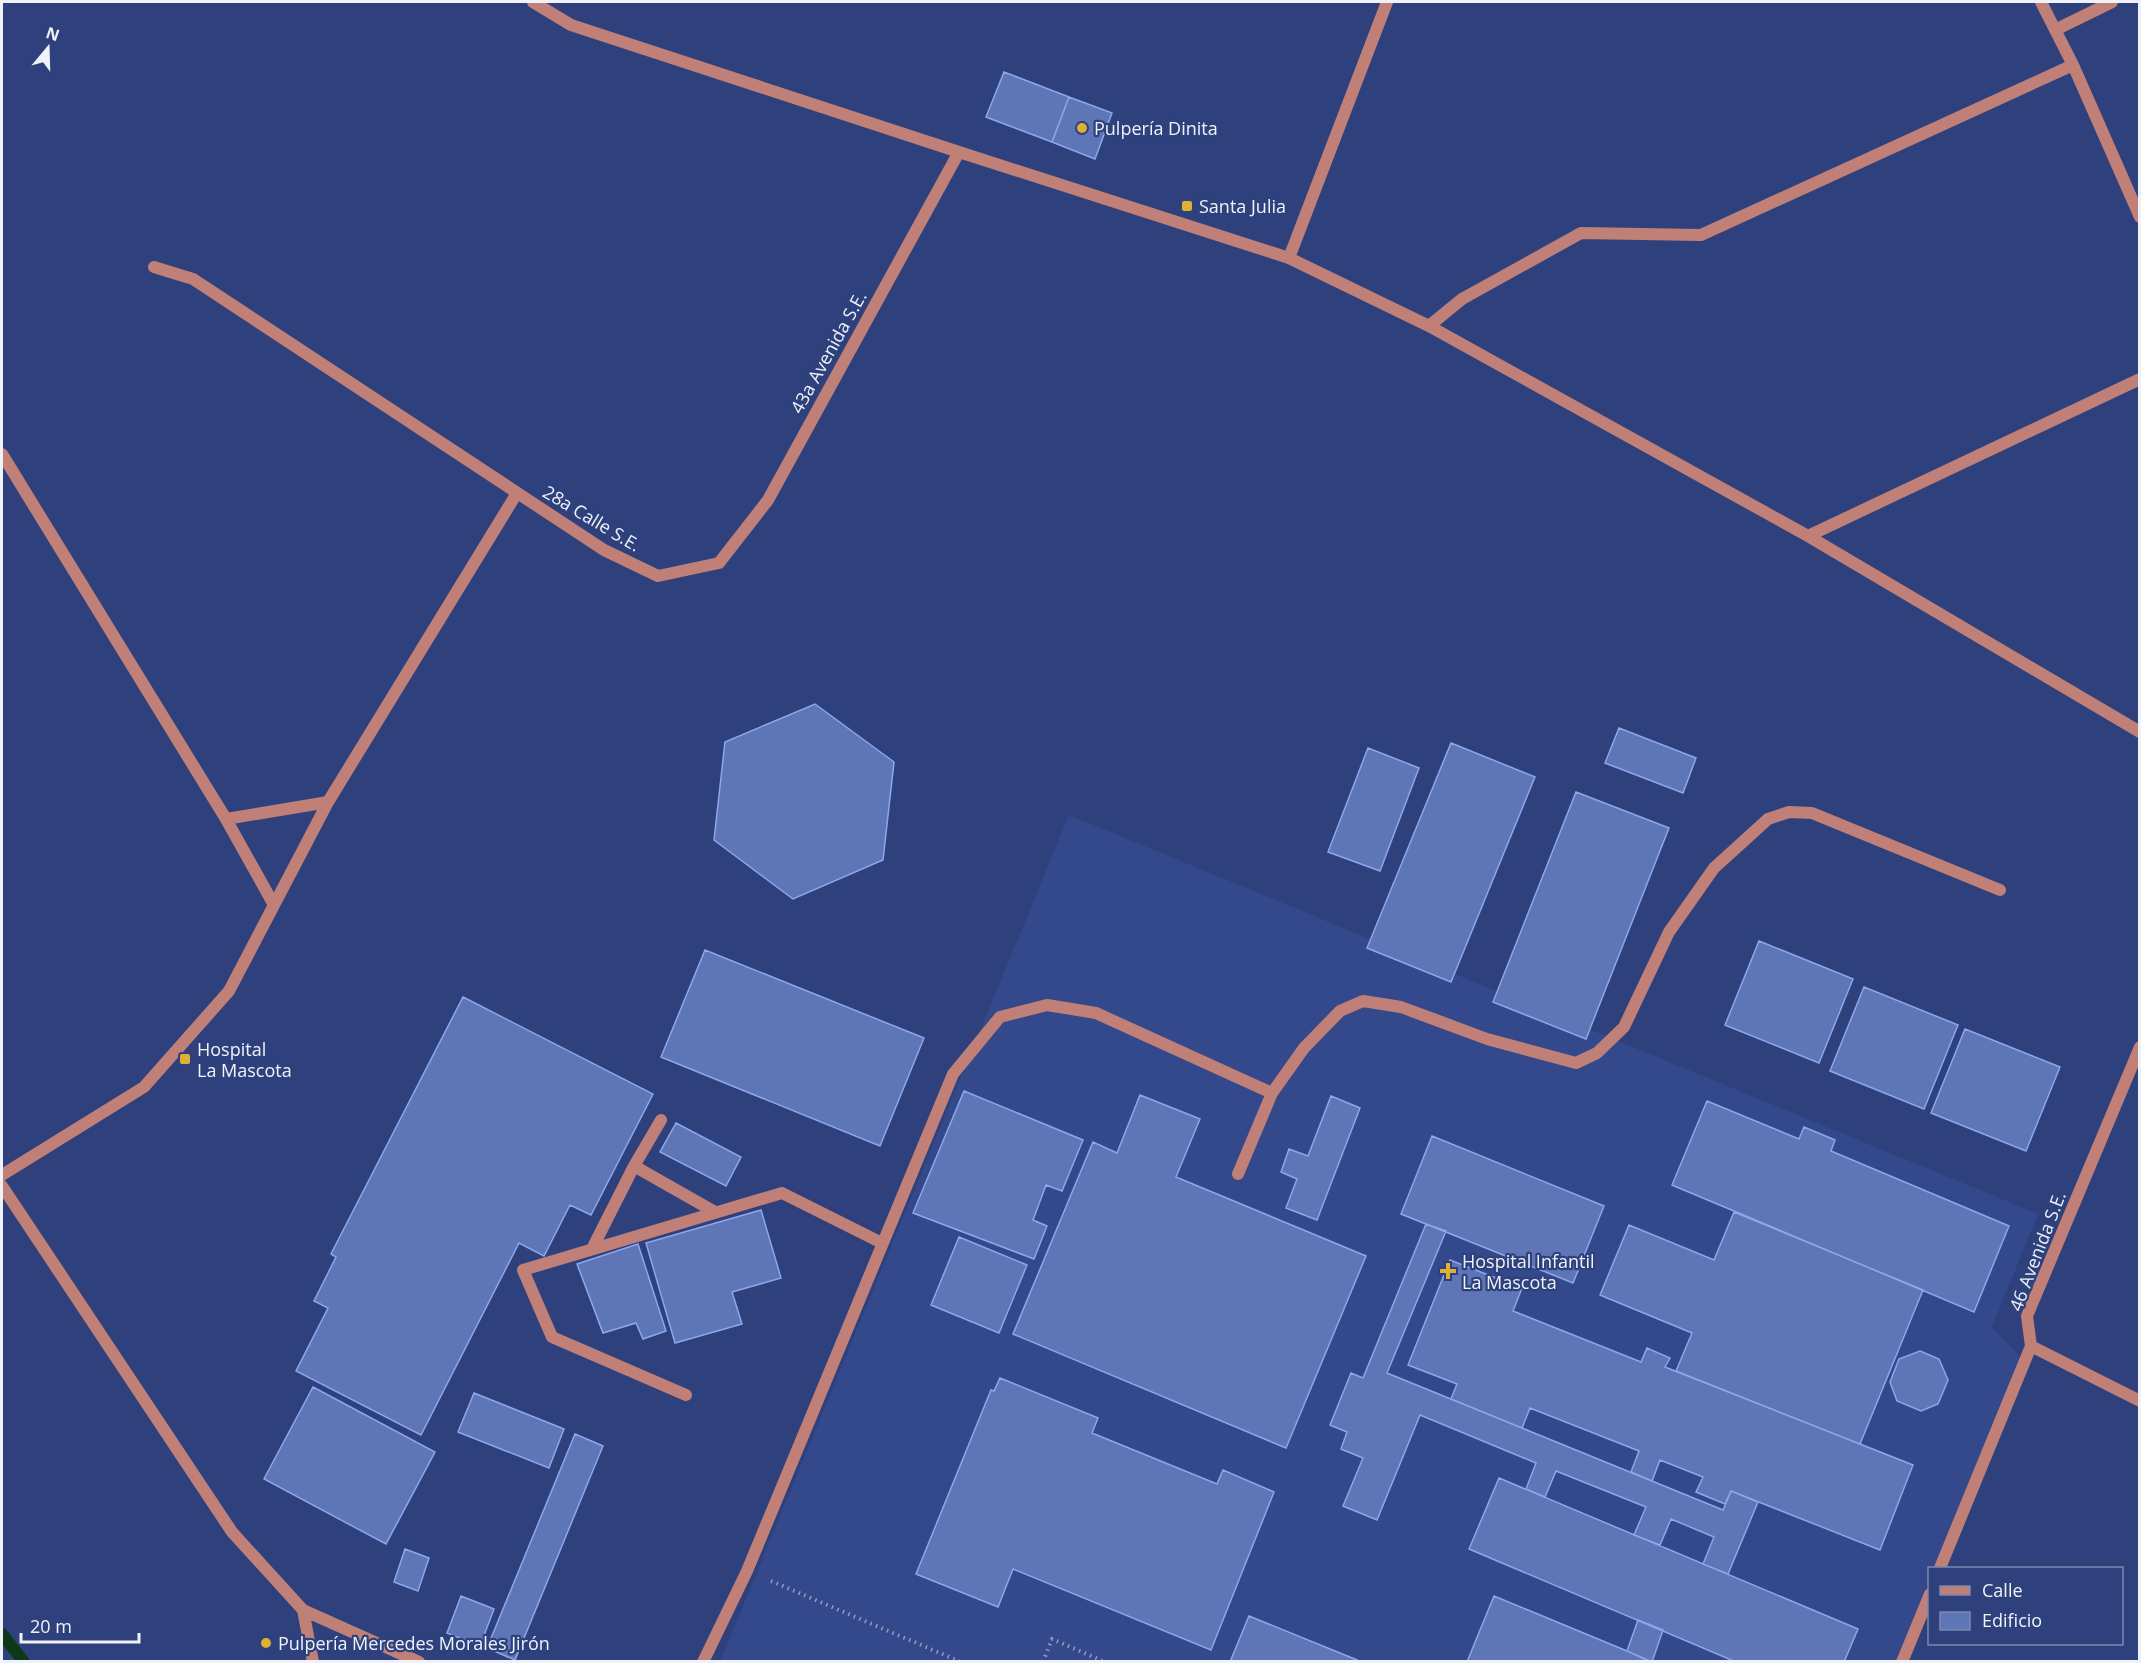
<svg xmlns="http://www.w3.org/2000/svg" width="2141" height="1663" viewBox="0 0 2141 1663" font-family="'Open Sans',sans-serif">
<style>
.built{fill:#34498c}
.lines{fill:none;stroke-linecap:round;stroke-linejoin:round}
.stream{stroke:#0e3918;stroke-width:12}
.building{fill:#5e75b6;stroke:#8ea7ec;stroke-width:1.5}
.path{stroke:#929dbd;stroke-width:4;stroke-dasharray:1.5 4.5;stroke-linecap:butt}
.service{stroke:#c18077;stroke-width:12}
.minor{stroke:#c18077;stroke-width:12}
.poi-dot{fill:#ddb133;stroke:#2e417d;stroke-width:2}
.labels{text-anchor:middle;dominant-baseline:central;stroke-width:4.5;stroke-linejoin:round;paint-order:stroke}
.poi-label{font-size:18px;fill:#eff2f9;stroke:#2e417d;text-anchor:start}
.street-label{font-size:18px;fill:#eff2f9;stroke:#2e417d}
</style>
<rect width="100%" height="100%" fill="#2e417d"/>
<!-- built -->
<path class="built" d="M1069,815L2038,1214L1992,1327L2021,1358L1935,1568H1930L1929,1581L1896,1661L720,1662Z"/>
<g class="lines">
<!-- stream -->
<path class="stream" d="M2,1634L24,1662"/>
</g>
<!-- building -->
<path class="building" d="M1004,72L1069,97L1052,142L986,117Z
M1069,97L1112,113L1095,159L1052,142Z
M815,704L894,762L883,860L793,899L714,840L725,742Z
M1619,728L1696,758L1683,793L1605,763Z
M1451,743L1535,777L1451,982L1367,948Z
M1368,748L1419,768L1380,871L1328,852Z
M1576,792L1669,828L1586,1039L1493,1002Z
M1759,941L1853,979L1819,1063L1725,1025Z
M705,950L924,1038L880,1146L661,1057Z
M1864,987L1958,1025L1924,1109L1830,1071Z
M463,997L653,1094L591,1215L570,1205L544,1256L519,1243L421,1435L296,1371L328,1308L314,1301L336,1257L331,1254Z
M1965,1029L2060,1067L2026,1151L1931,1113Z
M964,1091L1083,1140L1062,1191L1046,1185L1033,1220L1047,1226L1034,1259L913,1213Z
M1140,1095L1200,1119L1176,1177L1366,1256L1286,1448L1013,1334L1093,1142L1117,1153Z
M1331,1096L1360,1108L1317,1220L1286,1208L1297,1179L1281,1172L1289,1149L1308,1156Z
M1707,1101L1799,1139L1804,1127L1835,1140L1831,1151L2009,1226L1974,1312L1672,1185Z
M676,1123L741,1157L726,1186L660,1152Z
M1432,1136L1604,1206L1573,1283L1401,1214Z
M761,1210L781,1278L732,1292L742,1324L675,1343L646,1243Z
M1734,1212L1923,1290L1860,1444L1676,1371L1692,1333L1600,1295L1629,1225L1714,1260Z
M1426,1224L1446,1231L1387,1373L1723,1510L1731,1491L1758,1502L1728,1574L1703,1564L1714,1537L1671,1519L1660,1545L1634,1535L1646,1507L1556,1471L1545,1497L1526,1489L1536,1463L1420,1415L1377,1520L1343,1506L1363,1458L1341,1449L1347,1432L1330,1425L1351,1373L1363,1378Z
M959,1237L1027,1265L999,1333L931,1305Z
M638,1244L666,1331L643,1339L636,1323L603,1333L577,1264Z
M1450,1260L1522,1288L1513,1311L1641,1362L1647,1348L1670,1358L1665,1367L1913,1465L1880,1550L1731,1491L1725,1504L1696,1492L1703,1477L1660,1460L1652,1481L1631,1472L1639,1451L1530,1408L1522,1428L1451,1399L1457,1384L1408,1365Z
M1920,1351L1939,1359L1948,1380L1938,1404L1921,1411L1897,1401L1890,1382L1899,1359Z
M1000,1378L1098,1418L1092,1433L1217,1484L1223,1470L1274,1492L1211,1650L1013,1569L998,1607L916,1574L991,1390L994,1391Z
M313,1387L435,1452L386,1544L264,1479Z
M474,1393L564,1429L549,1468L458,1432Z
M575,1434L603,1446L515,1660L487,1648Z
M1499,1478L1858,1629L1844,1662H1736L1469,1549Z
M405,1549L429,1558L418,1591L394,1582Z
M461,1596L494,1609L480,1646L447,1633Z
M1494,1596L1627,1651L1651,1662H1467Z
M1249,1616L1357,1660L1356,1662H1230Z
M1638,1620L1663,1630L1652,1662L1627,1651Z"/>
<g class="lines">
<!-- path -->
<path class="path" d="M771,1581L961,1662
M1043,1662L1052,1639L1105,1662"/>
<!-- service -->
<path class="service" d="M1272,1093L1304,1048L1340,1011L1363,1001L1401,1007L1487,1039L1576,1063L1597,1053L1624,1027L1669,932L1714,868L1768,819L1789,812L1812,813L2000,890
M661,1120L634,1166L715,1212
M592,1249L634,1166
M686,1395L552,1337L523,1270L782,1193L882,1243
M703,1662L747,1571L953,1074L1000,1017L1047,1005L1096,1013L1272,1093L1238,1174"/>
<!-- minor -->
<path class="minor" d="M533,2L571,25L959,152L1289,258L1429,326L1808,536L2140,732
M2041,2L2073,65L2140,217
M2055,30L2112,2
M1289,258L1387,2
M154,267L193,279L604,550L658,576L719,563L768,500L959,152
M1429,326L1462,299L1581,233L1701,235L2073,65
M2,454L226,819L274,905
M1808,536L2140,379
M226,819L328,802
M2,1175L144,1087L229,991L328,802L517,493
M2,1186L232,1532L303,1610L419,1662
M2031,1346L2140,1401
M1940,1568L2031,1346L2027,1316L2140,1047
M303,1610L313,1662
M1902,1662L1930,1594"/>
</g>
<!-- markers -->
<g class="poi-dot">
<circle cx="1082" cy="128" r="6"/>
<rect x="1181" y="200" width="12" height="12" rx="3"/>
<rect x="179" y="1053" width="12" height="12" rx="3"/>
<path d="M1445 1262h6v6h6v6h-6v6h-6v-6h-6v-6h6z"/>
<circle cx="266" cy="1643" r="6"/>
</g>
<g class="labels">
<!-- poi labels -->
<g class="poi-label">
<text x="1094" y="128">Pulpería Dinita</text>
<text x="1199" y="206">Santa Julia</text>
<text x="197" y="1049">Hospital<tspan x="197" dy="21">La Mascota</tspan></text>
<text x="1462" y="1261">Hospital Infantil<tspan x="1462" dy="21">La Mascota</tspan></text>
<text x="278" y="1643">Pulpería Mercedes Morales Jirón</text>
</g>
<!-- street labels -->
<g class="street-label">
<text transform="translate(828 352) rotate(-61)">43a Avenida S.E.</text>
<text transform="translate(592 518) rotate(31)">28a Calle S.E.</text>
<text transform="translate(2037 1251) rotate(-69)">46 Avenida S.E.</text>
</g>
</g>
<!-- border -->
<rect width="2141" height="1663" fill="none" stroke="#eff2f9" stroke-width="6"/>
<!-- legend -->
<rect x="1928" y="1567" width="195" height="78" fill="#2e417d" stroke="#7b88af" stroke-width="1.5"/>
<rect x="1940" y="1586" width="30" height="9" fill="#c18077" stroke="#7b88af" stroke-width="1.5"/>
<text x="1982" y="1597" font-size="18" fill="#eff2f9">Calle</text>
<rect x="1940" y="1612" width="30" height="18" fill="#5e75b6" stroke="#7b88af" stroke-width="1.5"/>
<text x="1982" y="1627" font-size="18" fill="#eff2f9">Edificio</text>
<!-- north arrow -->
<g transform="translate(48 48) rotate(19)" stroke="#2e417d" stroke-width="4.5" paint-order="stroke">
<path d="M0-4.5L10 22L0 15L-10 22Z" fill="#eff2f9"/>
<text y="-9" font-size="16" font-weight="bold" text-anchor="middle" fill="#eff2f9">N</text>
</g>
<!-- scale -->
<path d="M21 1633v9h118v-9" fill="none" stroke="#eff2f9" stroke-width="3"/>
<text x="30" y="1633" font-size="18" fill="#eff2f9" stroke="#2e417d" stroke-width="4.5" paint-order="stroke">20 m</text>
</svg>
